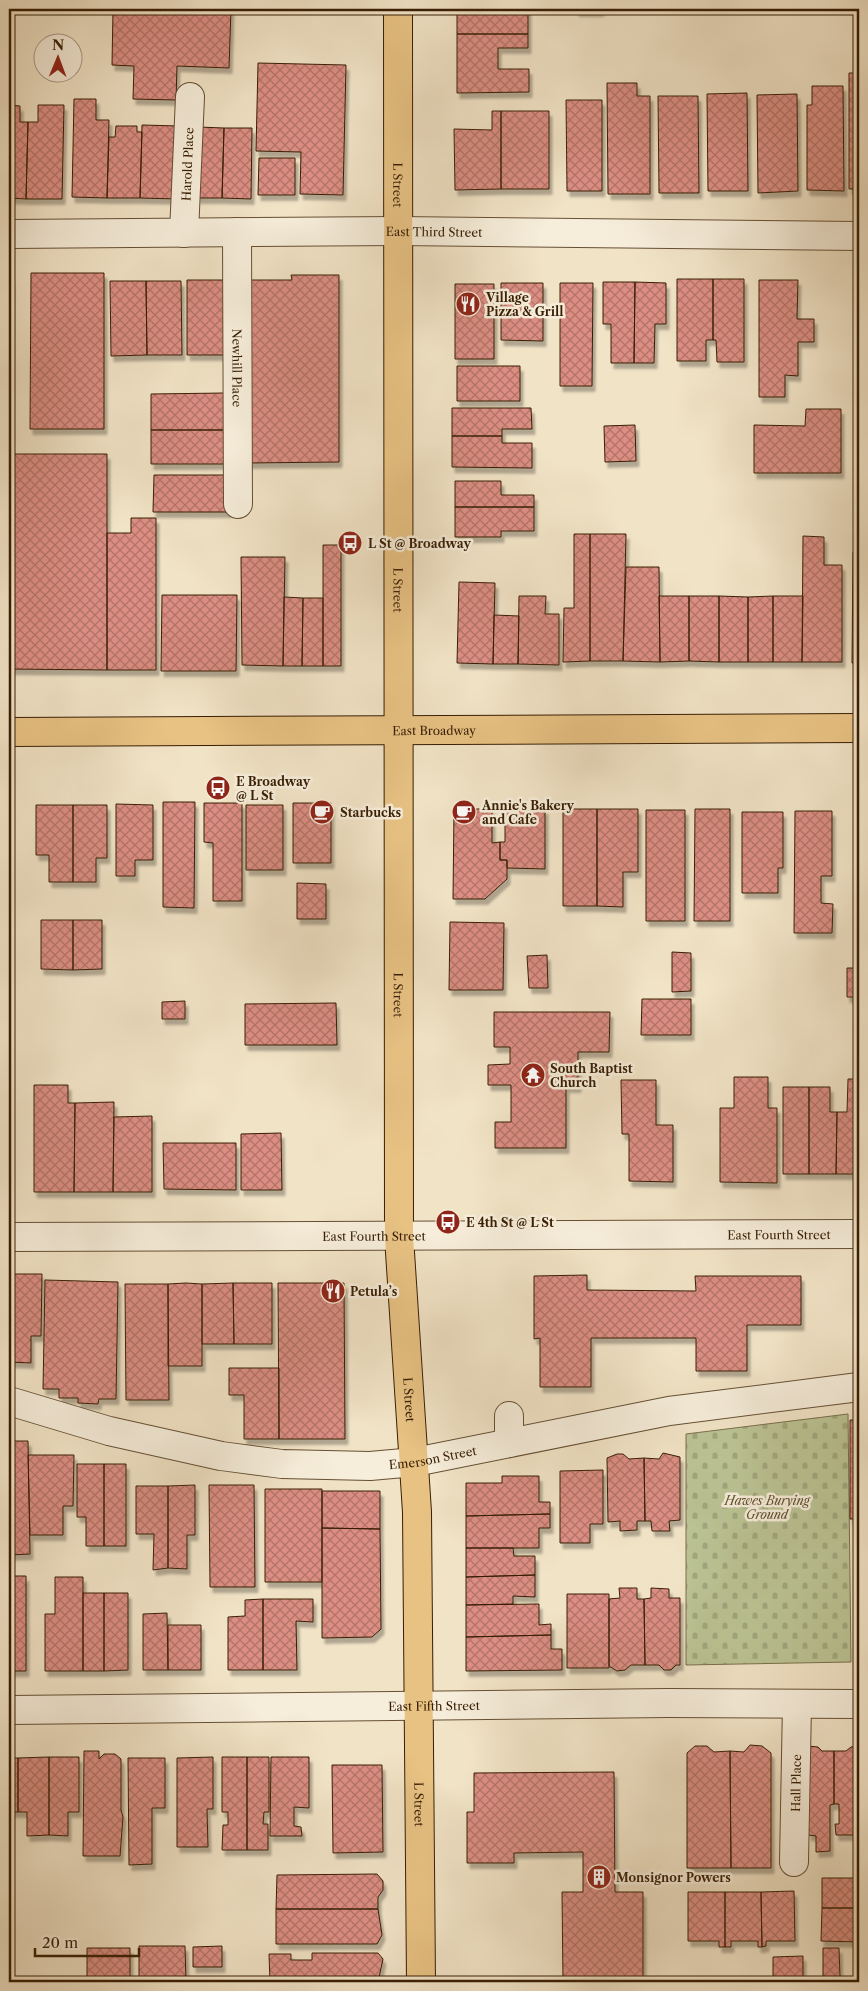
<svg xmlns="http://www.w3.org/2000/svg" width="868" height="1991" viewBox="0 0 868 1991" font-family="'Libre Caslon Text',serif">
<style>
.cemetery{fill:url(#cemetery-stones);stroke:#7a704c}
.building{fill:url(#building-cross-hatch);stroke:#381e04;filter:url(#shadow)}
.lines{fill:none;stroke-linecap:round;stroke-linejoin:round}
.minor-casing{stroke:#664f34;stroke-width:30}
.major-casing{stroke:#381e04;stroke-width:30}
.minor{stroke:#f6edda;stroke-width:28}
.major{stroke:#e8c283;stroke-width:28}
.labels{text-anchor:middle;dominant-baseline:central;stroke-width:5;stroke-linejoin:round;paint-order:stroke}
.street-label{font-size:12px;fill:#381e04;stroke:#f6edda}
.poi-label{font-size:12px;font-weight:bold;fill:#381e04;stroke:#f6edda;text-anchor:start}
.park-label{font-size:12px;font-style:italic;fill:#5f502f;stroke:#f6edda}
</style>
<defs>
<pattern id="cemetery-stones" width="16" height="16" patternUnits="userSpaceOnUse" patternTransform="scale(1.25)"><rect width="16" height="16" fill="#bbc394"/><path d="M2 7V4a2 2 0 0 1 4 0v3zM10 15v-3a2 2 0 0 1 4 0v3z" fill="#a2a77e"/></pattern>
<pattern id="building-cross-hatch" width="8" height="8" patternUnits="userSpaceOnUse" patternTransform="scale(1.25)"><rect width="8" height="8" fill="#dc8e83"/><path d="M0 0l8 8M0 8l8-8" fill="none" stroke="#b37369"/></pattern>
<filter id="shadow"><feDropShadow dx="3" dy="5.5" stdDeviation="1" flood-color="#0004"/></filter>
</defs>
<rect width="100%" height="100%" fill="#f1e3c6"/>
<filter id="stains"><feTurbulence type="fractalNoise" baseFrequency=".004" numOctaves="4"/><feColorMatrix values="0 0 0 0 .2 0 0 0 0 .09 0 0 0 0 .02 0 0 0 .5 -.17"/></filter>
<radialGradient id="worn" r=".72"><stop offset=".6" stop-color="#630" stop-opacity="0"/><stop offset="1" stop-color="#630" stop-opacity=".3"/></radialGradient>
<!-- cemetery -->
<path class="cemetery" d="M848,1414L851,1662L686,1665V1434Z"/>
<!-- building -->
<path class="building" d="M113,9H231L229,68L177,66L176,100L133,99L134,66L112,65Z
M457,9H528V34H457Z
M576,9H601V11H576Z
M457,34H528V48H498V69H529V92L457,93Z
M258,63L346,65L343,195L300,194L301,152L256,151Z
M849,73H859V189H849Z
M607,83H637V96H650V194H608Z
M812,86H843L844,191L807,190V105H812Z
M747,93L748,191H708L707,94Z
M797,94L798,191L758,193L757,95Z
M658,96H698L699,193H659Z
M74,99H96V120H109L107,198L72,197Z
M566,100H602V191H567Z
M9,105L20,106V122H28L26,199L9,198Z
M38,105H64L62,199H26L28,122H38Z
M492,111H501V189L455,190L454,129L492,130Z
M501,111H549V189H501Z
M142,125L179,126L178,199L140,198Z
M116,126H137V132H142L140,198H107L109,137H115Z
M198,127L224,128L222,198H197Z
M224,128H252L251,199L222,198Z
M259,158H295V195H258Z
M31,273H104V429H30Z
M291,275H339V462L248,463L247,280H292Z
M9,278H11L10,555H9Z
M677,279H713V340H706V361H677Z
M713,279H744V362H717L716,340H713Z
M187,280H225V355H187Z
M759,280H798L797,319H814V342H798V376L785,375V397H759Z
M110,281H146L147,355L111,356Z
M146,281H181L182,355H147Z
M603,282H635L634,363H611V324H603Z
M635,282L666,283V324H655L654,363H634Z
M501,283H543V341L501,340Z
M560,283H593L592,386H560Z
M858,283H859V340H858Z
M455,284H494V359H455Z
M457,366H520V401H457Z
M224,393L225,430H151V394Z
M452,408H531L532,429H502V436H452Z
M806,409H841V473H754V425L805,426Z
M635,425L636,461L605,462L604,426Z
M151,430H225V464H151Z
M452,436H502V443H532V468L452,467Z
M11,454H107V670L9,669Z
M154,475H228V512H153Z
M455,481H501V495H534V507H455Z
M455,507H534V531H501V537H455Z
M131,518H156V670H107V533H131Z
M574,534H590V661L563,662L564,608H574Z
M590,534H626L623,661H590Z
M803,536L824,537V565H842V662H802Z
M323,545H341V666H323Z
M853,552H859V663H852Z
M241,557H285L283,666L242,665Z
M626,567H659L660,662L623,661Z
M459,582L495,583L493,664L457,663Z
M162,595H237L236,671H161Z
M519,596H546L545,614H559V665L518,664Z
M659,596H689V661L660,662Z
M689,596H719V662L689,661Z
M719,596L748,597V662H719Z
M773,596H803L802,662H773Z
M773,596V662H748V597Z
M284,597L303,598L302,666H283Z
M303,598H323V666H302Z
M494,615L519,616L518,664H493Z
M163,802H195L194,908L163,907Z
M204,803H242V901H213V843L204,842Z
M293,803H331V863H293Z
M116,804L153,805V860H135V876H116Z
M36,805H73V882H49V855H36Z
M73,805H107V858H96V882H73Z
M246,805H283V870H246Z
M505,808L545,809V869L507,868V860H500V842H505Z
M454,809H492V843L500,842V860H507V879L485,899H453Z
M563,809H597V906H563Z
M597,809H638V872H623V907L597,906Z
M695,809H730V921H694Z
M646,810H685V921H646Z
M795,811H832V876H821V903L833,904L832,933H794Z
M742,812H783V868H778V893H742Z
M858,812H859V904H857Z
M297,883L326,884V919H297Z
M41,920H73V970L41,969Z
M73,920H102V969L73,970Z
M450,922L504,923L503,990H449Z
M672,952L691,953V991L672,992Z
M547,955L548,988H529L527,956Z
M847,968H859V997H847Z
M642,999H691V1035H641Z
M185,1001V1019H162V1002Z
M336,1003L337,1045H245V1004Z
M494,1012H610L609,1052H578V1087H566V1148H495V1122H511V1085H488V1065L510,1064V1047H494Z
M734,1077H768V1108H777V1183L720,1182V1108H734Z
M848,1079H859V1174H836L837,1112H847Z
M621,1080H656V1125H673V1182L629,1181V1134H622Z
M34,1085H68V1103H75L74,1192H34Z
M783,1087H809V1174H783Z
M809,1087H830V1112H837L836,1174H809Z
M114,1102L113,1192H74L75,1103Z
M152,1116V1192H113L114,1117Z
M281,1133L282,1190H241V1134Z
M163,1143H236V1190L164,1189Z
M9,1274H42L41,1336H31V1363L9,1362Z
M587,1275V1290L696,1291L695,1276H801V1325H747V1371H696V1338H591V1387H540V1338L534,1339V1276Z
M45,1280L118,1282L116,1399H99L98,1404L78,1403V1398H59V1389H43Z
M186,1283L202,1284V1366H168V1284Z
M233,1283H272V1344H234Z
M233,1283L234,1344H202V1284Z
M278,1283H344L345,1439H279Z
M125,1284H168L169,1400H126Z
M229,1368H279V1439H244V1395H229Z
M850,1420H859V1519H850Z
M9,1441H28L30,1554L9,1555Z
M663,1453L680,1457V1520L669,1521L670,1531H652L651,1521H645L644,1458L659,1459Z
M617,1454H623L629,1459L644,1458L645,1521H637V1530L620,1531V1521L608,1522L607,1458Z
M28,1455H74L73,1506H63V1535H30Z
M77,1464H104V1546H86V1517H77Z
M104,1464H126V1546H104Z
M603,1470V1524H590V1543H560V1471Z
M502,1476H539V1502H550V1514L466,1516V1483H502Z
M195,1485V1535H187V1569L168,1568V1486Z
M209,1485H254L255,1587H210Z
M136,1486H168V1568L153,1570L154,1534H136Z
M265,1489H322V1582H265Z
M322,1491H380V1529L322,1528Z
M550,1514V1528H539V1548H466V1516Z
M322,1528L380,1529L381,1629L372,1637L322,1638Z
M466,1548H513L514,1556H535V1575L466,1577Z
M535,1575V1597L513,1596V1604L466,1605V1577Z
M9,1576H26V1671H9Z
M55,1577H83V1671H45V1614H55Z
M619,1588H637V1599H644L645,1665H631L625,1670L617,1671L609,1666V1599L620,1598Z
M651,1588L669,1589V1598H680V1665H676L671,1670H664L659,1665H645L644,1599L651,1598Z
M83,1593H104V1671H83Z
M104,1593H128V1670L104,1671Z
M567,1594H609V1668H567Z
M263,1599V1670H228V1617L245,1616V1600Z
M263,1599H313V1622L296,1621L297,1670H263Z
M539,1604V1625L551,1624V1635L466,1637V1605Z
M167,1613L168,1670H143V1614Z
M168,1625H201V1670H168Z
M551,1635V1649H562V1670L466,1671V1637Z
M750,1745L762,1746L771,1753V1868H731L730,1751L744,1752Z
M695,1746H707L714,1752L730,1751L731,1868H687V1753Z
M808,1746L818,1747L822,1751H834V1804L830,1805V1851L816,1852V1836L808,1835Z
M859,1746V1835H836L835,1824H839V1804H834V1751H846L851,1747Z
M84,1751H99V1759L104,1754H115L121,1759V1810L123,1817L120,1856H83Z
M49,1757H79V1812H68V1836L49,1835Z
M49,1757V1835L27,1836V1812H18V1758Z
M213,1757V1809H207L208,1847H177V1758Z
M222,1757H247V1850H222L223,1825H228V1812H222Z
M247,1757H269V1812H264L263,1824H268V1850H247Z
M271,1757H309V1808L294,1807V1826L301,1827L302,1836H270Z
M9,1758H18V1812H9Z
M128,1758H165V1808H152V1864L129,1865Z
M332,1765H382L383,1852L333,1853Z
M614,1772L615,1892H643V1982H563L562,1892H583V1852L514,1853V1863H467V1812H474V1773Z
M377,1874L383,1881V1890L378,1897V1909H276L277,1875Z
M822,1878H859V1908H822Z
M794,1891L795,1941H766V1946L762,1947L761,1892Z
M688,1892H725V1947H719V1941H688Z
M725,1892H761L762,1947H758V1941H731V1947H725Z
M822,1908H859V1942L821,1941Z
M276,1909H378L382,1935L377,1944H276Z
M139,1946H185L186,1982H139Z
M222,1946V1967H193V1947Z
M87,1948H130V1980H87Z
M823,1948H839L840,1977H823Z
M312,1953H378L383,1959L378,1982H270L269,1954H291V1960H312Z
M803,1956V1982H773V1957Z"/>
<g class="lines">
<defs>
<g id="minor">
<path id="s1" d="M237,232L238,504"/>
<path id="s2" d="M184,233L190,97"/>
<path id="s3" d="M9,234L398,231L859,236"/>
<path id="s4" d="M9,1237L859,1234"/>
<path id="s5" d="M9,1401L109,1431L221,1456L282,1464L370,1466L415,1462L669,1411L859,1387"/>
<path d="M509,1443V1416"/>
<path id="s6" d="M9,1710L668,1703L859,1704"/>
<path id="s7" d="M794,1862L797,1704"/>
</g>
<g id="major">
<path id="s8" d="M398,9L399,1237L417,1512L421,1982"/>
<path id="s9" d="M9,732L859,728"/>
</g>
</defs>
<!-- minor casing -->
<use href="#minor" class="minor-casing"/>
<!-- major casing -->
<use href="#major" class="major-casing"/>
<!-- minor -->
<use href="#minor" class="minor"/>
<!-- major -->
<use href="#major" class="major"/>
</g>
<!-- icons -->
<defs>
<symbol id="restaurant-disc" viewBox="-11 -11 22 22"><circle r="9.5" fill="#8f2418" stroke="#f6edda"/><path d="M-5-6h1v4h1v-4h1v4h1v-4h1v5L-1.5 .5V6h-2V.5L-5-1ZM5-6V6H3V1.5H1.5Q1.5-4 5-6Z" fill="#fff"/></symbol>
<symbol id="bus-disc" viewBox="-11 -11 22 22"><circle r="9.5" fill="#8f2418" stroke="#f6edda"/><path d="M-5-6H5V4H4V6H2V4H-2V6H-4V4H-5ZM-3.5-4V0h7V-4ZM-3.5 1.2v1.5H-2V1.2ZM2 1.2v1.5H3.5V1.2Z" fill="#fff"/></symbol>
<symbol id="cafe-disc" viewBox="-11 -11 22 22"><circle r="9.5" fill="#8f2418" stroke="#f6edda"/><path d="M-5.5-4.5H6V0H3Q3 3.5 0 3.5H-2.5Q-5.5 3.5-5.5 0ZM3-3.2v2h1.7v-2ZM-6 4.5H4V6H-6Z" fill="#fff"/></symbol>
<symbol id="temple-disc" viewBox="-11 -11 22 22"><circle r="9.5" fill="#8f2418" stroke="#f6edda"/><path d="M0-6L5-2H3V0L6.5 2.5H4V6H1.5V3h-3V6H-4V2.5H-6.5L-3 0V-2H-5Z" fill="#fff"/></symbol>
<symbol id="building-disc" viewBox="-11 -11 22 22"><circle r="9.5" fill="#8f2418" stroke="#f6edda"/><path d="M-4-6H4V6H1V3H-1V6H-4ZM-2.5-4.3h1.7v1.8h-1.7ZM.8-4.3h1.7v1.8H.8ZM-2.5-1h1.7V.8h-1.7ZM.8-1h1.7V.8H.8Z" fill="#fff"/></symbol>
</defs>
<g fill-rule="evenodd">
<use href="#restaurant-disc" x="454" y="290" width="28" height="28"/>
<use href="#bus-disc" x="336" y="529" width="28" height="28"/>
<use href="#bus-disc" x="204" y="774" width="28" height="28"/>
<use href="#cafe-disc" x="308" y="798" width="28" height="28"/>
<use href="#cafe-disc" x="450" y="798" width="28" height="28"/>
<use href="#temple-disc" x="519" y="1061" width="28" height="28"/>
<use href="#bus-disc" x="434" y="1208" width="28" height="28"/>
<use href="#restaurant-disc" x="319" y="1277" width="28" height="28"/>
<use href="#building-disc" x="585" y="1863" width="28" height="28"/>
</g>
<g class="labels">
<!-- street labels -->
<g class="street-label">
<text stroke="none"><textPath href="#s2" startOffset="69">Harold Place</textPath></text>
<text stroke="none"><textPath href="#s8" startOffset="176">L Street</textPath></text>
<text stroke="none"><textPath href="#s3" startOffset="425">East Third Street</textPath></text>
<text stroke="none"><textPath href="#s1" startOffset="136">Newhill Place</textPath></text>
<text stroke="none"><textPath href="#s8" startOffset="581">L Street</textPath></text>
<text stroke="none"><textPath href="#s9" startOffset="425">East Broadway</textPath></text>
<text stroke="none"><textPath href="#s8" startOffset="986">L Street</textPath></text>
<text stroke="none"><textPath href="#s4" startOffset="770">East Fourth Street</textPath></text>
<text stroke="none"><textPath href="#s4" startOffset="365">East Fourth Street</textPath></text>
<text stroke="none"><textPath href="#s8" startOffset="1391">L Street</textPath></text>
<text stroke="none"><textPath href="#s5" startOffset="432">Emerson Street</textPath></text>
<text stroke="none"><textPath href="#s6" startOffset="425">East Fifth Street</textPath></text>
<text stroke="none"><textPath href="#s7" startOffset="79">Hall Place</textPath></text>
<text stroke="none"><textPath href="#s8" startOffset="1796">L Street</textPath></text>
</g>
<!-- poi labels -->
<g class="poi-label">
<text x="486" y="297">Village<tspan x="486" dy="14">Pizza &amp; Grill</tspan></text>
<text x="368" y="543">L St @ Broadway</text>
<text x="236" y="781">E Broadway<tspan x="236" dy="14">@ L St</tspan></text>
<text x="482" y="805">Annie's Bakery<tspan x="482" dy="14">and Cafe</tspan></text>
<text x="340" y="812">Starbucks</text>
<text x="550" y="1068">South Baptist<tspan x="550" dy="14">Church</tspan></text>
<text x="466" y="1222">E 4th St @ L St</text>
<text x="350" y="1291">Petula’s</text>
<text x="616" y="1877">Monsignor Powers</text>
</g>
<!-- park labels -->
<g class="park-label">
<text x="767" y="1500">Hawes Burying<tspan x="767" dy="14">Ground</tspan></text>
</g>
</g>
<!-- margin -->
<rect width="868" height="1991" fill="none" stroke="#f1e3c6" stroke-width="30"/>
<rect x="10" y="10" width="848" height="1971" fill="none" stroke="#381e04" stroke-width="2.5"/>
<rect x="15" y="15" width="838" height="1961" fill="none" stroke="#381e04"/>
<!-- north arrow -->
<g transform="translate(58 58) rotate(1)"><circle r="24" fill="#f6edda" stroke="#aa9a84"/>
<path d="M0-4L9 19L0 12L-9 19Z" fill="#8f2418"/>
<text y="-8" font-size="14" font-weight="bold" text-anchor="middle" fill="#381e04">N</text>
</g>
<!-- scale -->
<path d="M35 1948v8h104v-8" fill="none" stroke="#381e04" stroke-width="2.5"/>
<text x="42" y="1948" font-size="15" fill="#381e04" stroke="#f6edda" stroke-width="4" paint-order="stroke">20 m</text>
<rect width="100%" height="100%" filter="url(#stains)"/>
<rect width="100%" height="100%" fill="url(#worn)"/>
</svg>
